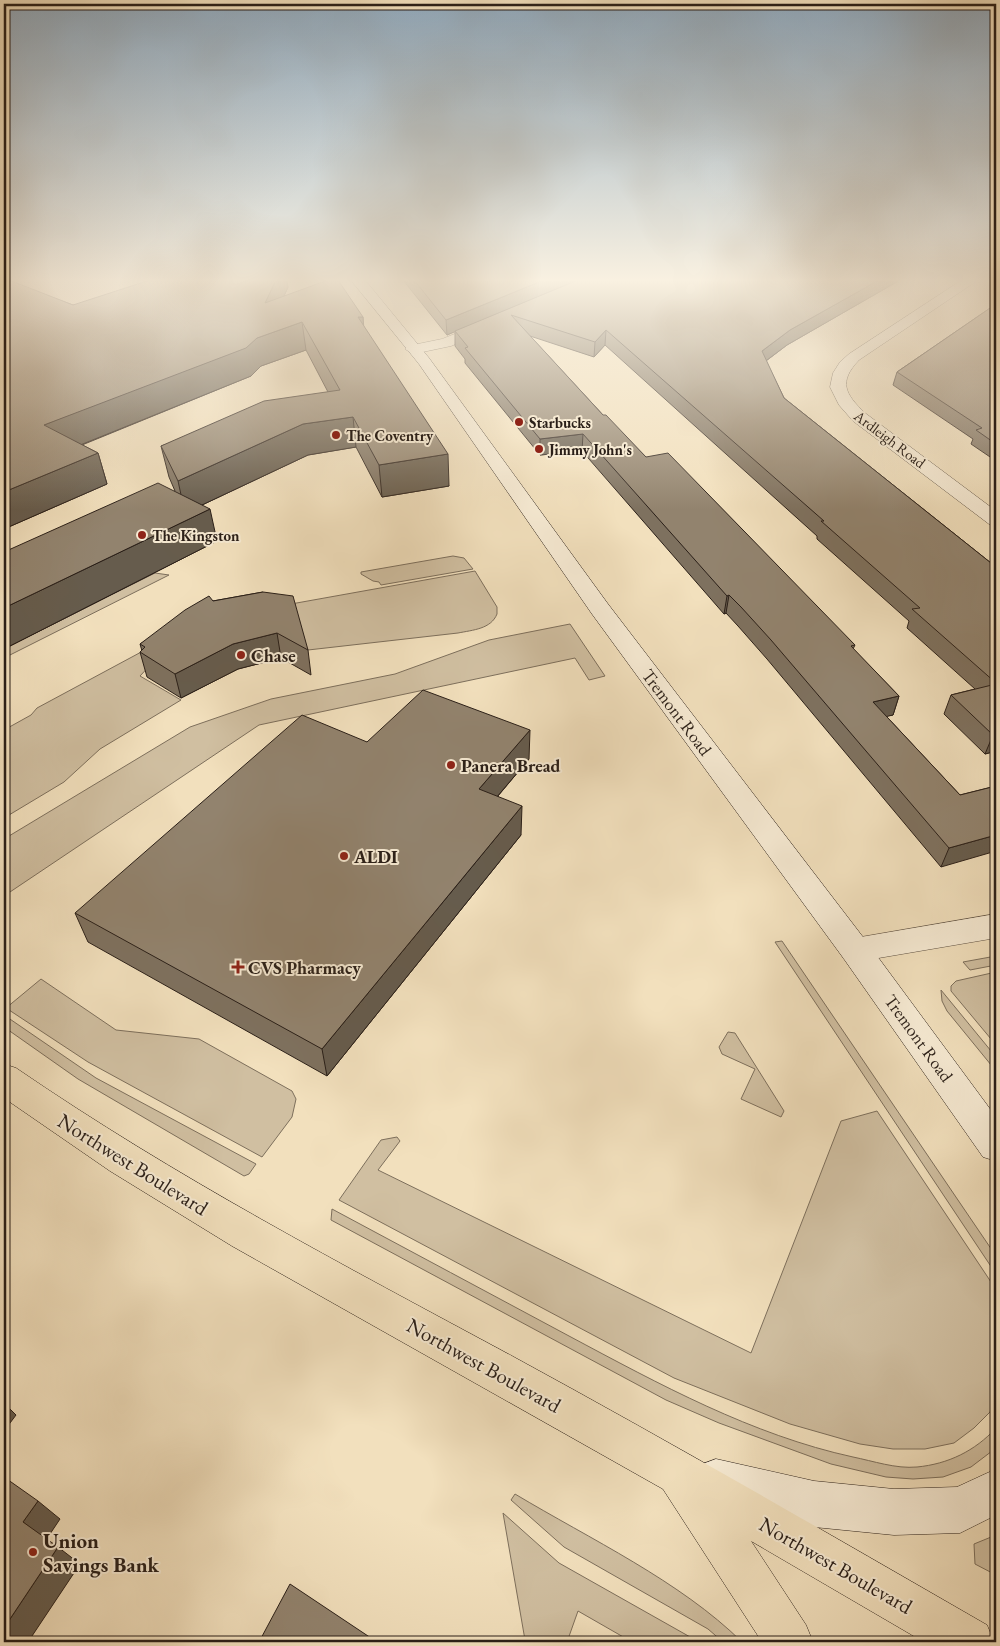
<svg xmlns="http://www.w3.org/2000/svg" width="1000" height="1646" viewBox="0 0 1000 1646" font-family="'EB Garamond',serif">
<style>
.green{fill:#d0bfa1;stroke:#7d6f5c}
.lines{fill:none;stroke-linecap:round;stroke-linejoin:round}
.street-casing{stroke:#5c4f41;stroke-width:1}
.secondary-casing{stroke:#2a1f18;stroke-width:1}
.primary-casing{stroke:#2a1f18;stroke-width:1}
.street{fill:#f7ebd4;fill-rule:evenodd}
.secondary{fill:#f7ebd4;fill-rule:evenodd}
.primary{fill:#f2e0bd;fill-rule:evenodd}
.wall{fill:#7e715f;stroke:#2a1f18}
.shaded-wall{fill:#665c4d;stroke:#2a1f18}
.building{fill:#92836e;stroke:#2a1f18}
.poi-dot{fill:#8f2418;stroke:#f7ebd4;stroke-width:2}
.labels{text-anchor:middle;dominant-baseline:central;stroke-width:4;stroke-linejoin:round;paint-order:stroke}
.far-poi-label{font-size:15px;font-weight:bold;fill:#2a1f18;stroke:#f7ebd4;text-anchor:start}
.far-street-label{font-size:15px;fill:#2a1f18;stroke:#f7ebd4}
.poi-label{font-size:18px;font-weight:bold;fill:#2a1f18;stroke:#f7ebd4;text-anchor:start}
.street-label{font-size:18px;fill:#2a1f18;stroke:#f7ebd4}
.near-street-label{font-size:21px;fill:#2a1f18;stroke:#f7ebd4}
.near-poi-label{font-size:21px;font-weight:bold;fill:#2a1f18;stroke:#f7ebd4;text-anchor:start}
</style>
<rect width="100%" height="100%" fill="#f2e0bd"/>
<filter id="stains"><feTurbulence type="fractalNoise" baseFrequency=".004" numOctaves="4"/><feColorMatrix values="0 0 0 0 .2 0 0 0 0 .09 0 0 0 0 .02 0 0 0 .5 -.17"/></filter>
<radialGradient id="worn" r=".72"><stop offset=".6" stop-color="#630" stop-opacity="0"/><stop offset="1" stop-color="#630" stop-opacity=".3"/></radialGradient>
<!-- green -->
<path class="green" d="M453,556L464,558L473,569L381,585L379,582L373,581L361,574V572Z
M475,571L497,607V614C491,629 473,630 458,633L308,650L213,618Z
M155,573L169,575L4,658V649Z
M570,624L605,676L589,680L575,658L259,725L4,896V839L190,727L271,699L395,674L489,640Z
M184,629L140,676L181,700L100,749L64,782L4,818V730L31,715L37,708Z
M782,941L996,1256V1274L775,942Z
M996,956V965L970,970L963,962Z
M996,972V1045L951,991V986L956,981Z
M41,979L116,1030L199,1039L292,1091L296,1099L292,1117L262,1157L88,1062L6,1008Z
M941,990L996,1057V1071L947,1011L942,1001Z
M4,1015L96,1078L256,1164L249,1174L244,1176L78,1079L4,1027Z
M728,1032L735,1033L784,1111L781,1117L741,1099L755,1069L722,1054L719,1047Z
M877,1111L995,1288L996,1402L990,1412L974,1428L954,1443L925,1449H893L860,1444L790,1424L674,1378L339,1200L381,1140L397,1137L400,1141L378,1170L751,1353L841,1121Z
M332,1209C411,1251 490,1294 569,1336C659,1384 752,1435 853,1457C873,1461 896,1469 917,1467C948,1464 975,1451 996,1428V1448L971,1467L943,1477L913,1479L886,1477L831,1464L719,1423L666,1400L331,1220Z
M515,1494C590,1539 680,1581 742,1642H723L708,1629L564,1547L511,1500Z
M503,1513L559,1563L699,1642H632L578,1611L567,1642H528L525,1640Z
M996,1535V1575L975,1564L974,1544Z"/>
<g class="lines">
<defs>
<path id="street" d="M962,280H978L859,360C838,382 845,394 865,413L996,511V526L989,524L853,421L839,405L830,387L833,373L840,362L849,354Z
M490,320L495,321L497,324L495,327L451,346L413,354L405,349L408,346L442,339Z
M996,914V938L855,962L844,959L840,950L844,941L855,938Z"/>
<path id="secondary" d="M351,280H365L429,358L608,604L866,941L996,1117V1161L983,1157L844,959L592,614L419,364Z
M716,1459L814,1481L894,1489L957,1487L996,1469V1515L960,1533L894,1535L814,1527L716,1503L700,1497L694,1481L700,1465Z"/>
<path id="primary" d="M4,1064L16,1068C175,1177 343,1265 512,1356C672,1443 829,1534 987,1625L994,1642H924L751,1541L806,1625L813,1642H762L663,1489L232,1246L110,1171L4,1098Z"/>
</defs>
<!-- street casing -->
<use href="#street" class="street-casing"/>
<!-- secondary casing -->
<use href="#secondary" class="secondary-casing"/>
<!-- primary casing -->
<use href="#primary" class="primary-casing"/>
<!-- street -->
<use href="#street" class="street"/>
<!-- secondary -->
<use href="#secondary" class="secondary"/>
<!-- primary -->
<use href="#primary" class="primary"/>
</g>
<!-- wall -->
<path class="wall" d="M4,280L73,305L288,287L284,296L363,317V325L449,486L382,497L356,447L308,455L202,505L217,541L4,649V552L175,491L169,477L161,446L328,392L306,350L261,366L251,376L82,445L98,453L107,484L4,529Z
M403,280H900L787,345L766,361L784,398L996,567V751L985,754L944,714L951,695L975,689L907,628L909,621L817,539V536L605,345L594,357L530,336L603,415L646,457L855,645L853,649L899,696L893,715L886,716L960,795L996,786L941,867L767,659L738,626L726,613L724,614L582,451L540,455L465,363V359L455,346V331L447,335Z
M996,304V461L971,444L973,439L893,385L897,372Z
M263,592L308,650L311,675L281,658L238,669L181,698L147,677L140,652L142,651L140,644L213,601Z
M367,742L529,759L498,796L521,835L327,1076L88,942L75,913Z"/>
<!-- shaded-wall -->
<path class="shaded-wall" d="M276,280H287L288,287L269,330L265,303Z
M544,280H578L447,335L446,320Z
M879,280H900L787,345L759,366L762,351L790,330Z
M358,317H363L365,344Z
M302,322L306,350L261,366L251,376L53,456L44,425L257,338Z
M606,330L605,345L594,357L595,342Z
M353,417L356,447L308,455L185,513L178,481L303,424Z
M583,434L582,451L540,455V439Z
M98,453L107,484L4,529V492Z
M448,454L449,486L382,497L379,465Z
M210,509L217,541L4,649V608Z
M729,595L726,613L724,614L727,596Z
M277,633L281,658L238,669L181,698L175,674L233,644Z
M899,696L893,715L867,721L873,702Z
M530,730L529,759L479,818V789Z
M996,734V751L985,754L993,735Z
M522,806L521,835L327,1076L322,1049Z
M996,835V851L941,867L949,848Z
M4,1403L16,1415L4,1431Z
M38,1501L60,1519L46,1540L23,1522Z
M58,1547L80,1564L28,1642H4V1628Z"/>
<!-- building -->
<path class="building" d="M4,280H9L73,305L150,280H276L265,303L328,280H338L363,317H358L448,454L379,465L353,417L303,424L178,481L161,446L264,401L340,390L302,322L257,338L246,348L44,425L98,453L4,492Z
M414,280H544L446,320Z
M578,280H879L790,330L762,351L784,398L996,567V683L912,609L920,608L821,521H824L606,330L595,342L511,315L603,415H606L646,457L668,453L855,645L851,646L899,696L873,702L960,795L996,786V835L949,848L771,640L741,607L729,595L727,596L583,434L540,439L465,348L468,347L455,331Z
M996,304V444L976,430L982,428L897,372Z
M158,483L210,509L4,608V552Z
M263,592L293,596L308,650L277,633L233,644L175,674L140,652L145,647L140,644L185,610L209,596L213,601Z
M996,684V734L993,735L951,695Z
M423,690L530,730L479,789L522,806L322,1049L75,913L302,715L367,742Z
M4,1477L38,1501L23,1522L58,1547L4,1628Z
M290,1584L377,1642H259Z"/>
<!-- sky -->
<linearGradient id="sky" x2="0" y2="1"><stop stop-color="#91abc0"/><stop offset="0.55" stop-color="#f9f1e1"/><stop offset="1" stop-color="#f9f1e1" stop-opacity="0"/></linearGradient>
<rect width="1000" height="510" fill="url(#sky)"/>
<!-- markers -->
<g class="poi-dot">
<circle cx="519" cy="422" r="5"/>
<circle cx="336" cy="435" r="5"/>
<circle cx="539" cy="449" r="5"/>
<circle cx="142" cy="535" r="5"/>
<circle cx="241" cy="655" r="5"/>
<circle cx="451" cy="765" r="5"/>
<circle cx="344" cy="856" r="5"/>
<path d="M235.5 959.5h5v5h5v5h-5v5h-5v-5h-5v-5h5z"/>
<circle cx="33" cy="1552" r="5"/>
</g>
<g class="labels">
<!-- far-poi labels -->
<g class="far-poi-label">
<text x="529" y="422">Starbucks</text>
<text x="346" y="435">The Coventry</text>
<text x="549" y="449">Jimmy John's</text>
<text x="152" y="535">The Kingston</text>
</g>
<!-- far-street labels -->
<g class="far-street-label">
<text transform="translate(890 439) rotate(37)">Ardleigh Road</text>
</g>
<!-- poi labels -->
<g class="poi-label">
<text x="251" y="655">Chase</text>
<text x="461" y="765">Panera Bread</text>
<text x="354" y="856">ALDI</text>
<text x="248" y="967">CVS Pharmacy</text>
</g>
<!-- street labels -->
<g class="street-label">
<text transform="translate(677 712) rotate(53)">Tremont Road</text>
<text transform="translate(919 1038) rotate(54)">Tremont Road</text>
</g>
<!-- near-street labels -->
<g class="near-street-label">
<text transform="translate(133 1164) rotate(32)">Northwest Boulevard</text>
<text transform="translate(484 1365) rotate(29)">Northwest Boulevard</text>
<text transform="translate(836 1565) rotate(30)">Northwest Boulevard</text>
</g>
<!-- near-poi labels -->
<g class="near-poi-label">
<text x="43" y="1540">Union<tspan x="43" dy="24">Savings Bank</tspan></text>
</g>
</g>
<!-- margin -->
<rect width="1000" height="1646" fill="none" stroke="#f2e0bd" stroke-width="20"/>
<rect x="5" y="5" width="990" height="1636" fill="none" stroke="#2a1f18" stroke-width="2.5"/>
<rect x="10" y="10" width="980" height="1626" fill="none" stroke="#2a1f18"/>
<rect width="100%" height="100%" filter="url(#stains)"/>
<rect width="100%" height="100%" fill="url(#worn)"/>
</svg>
